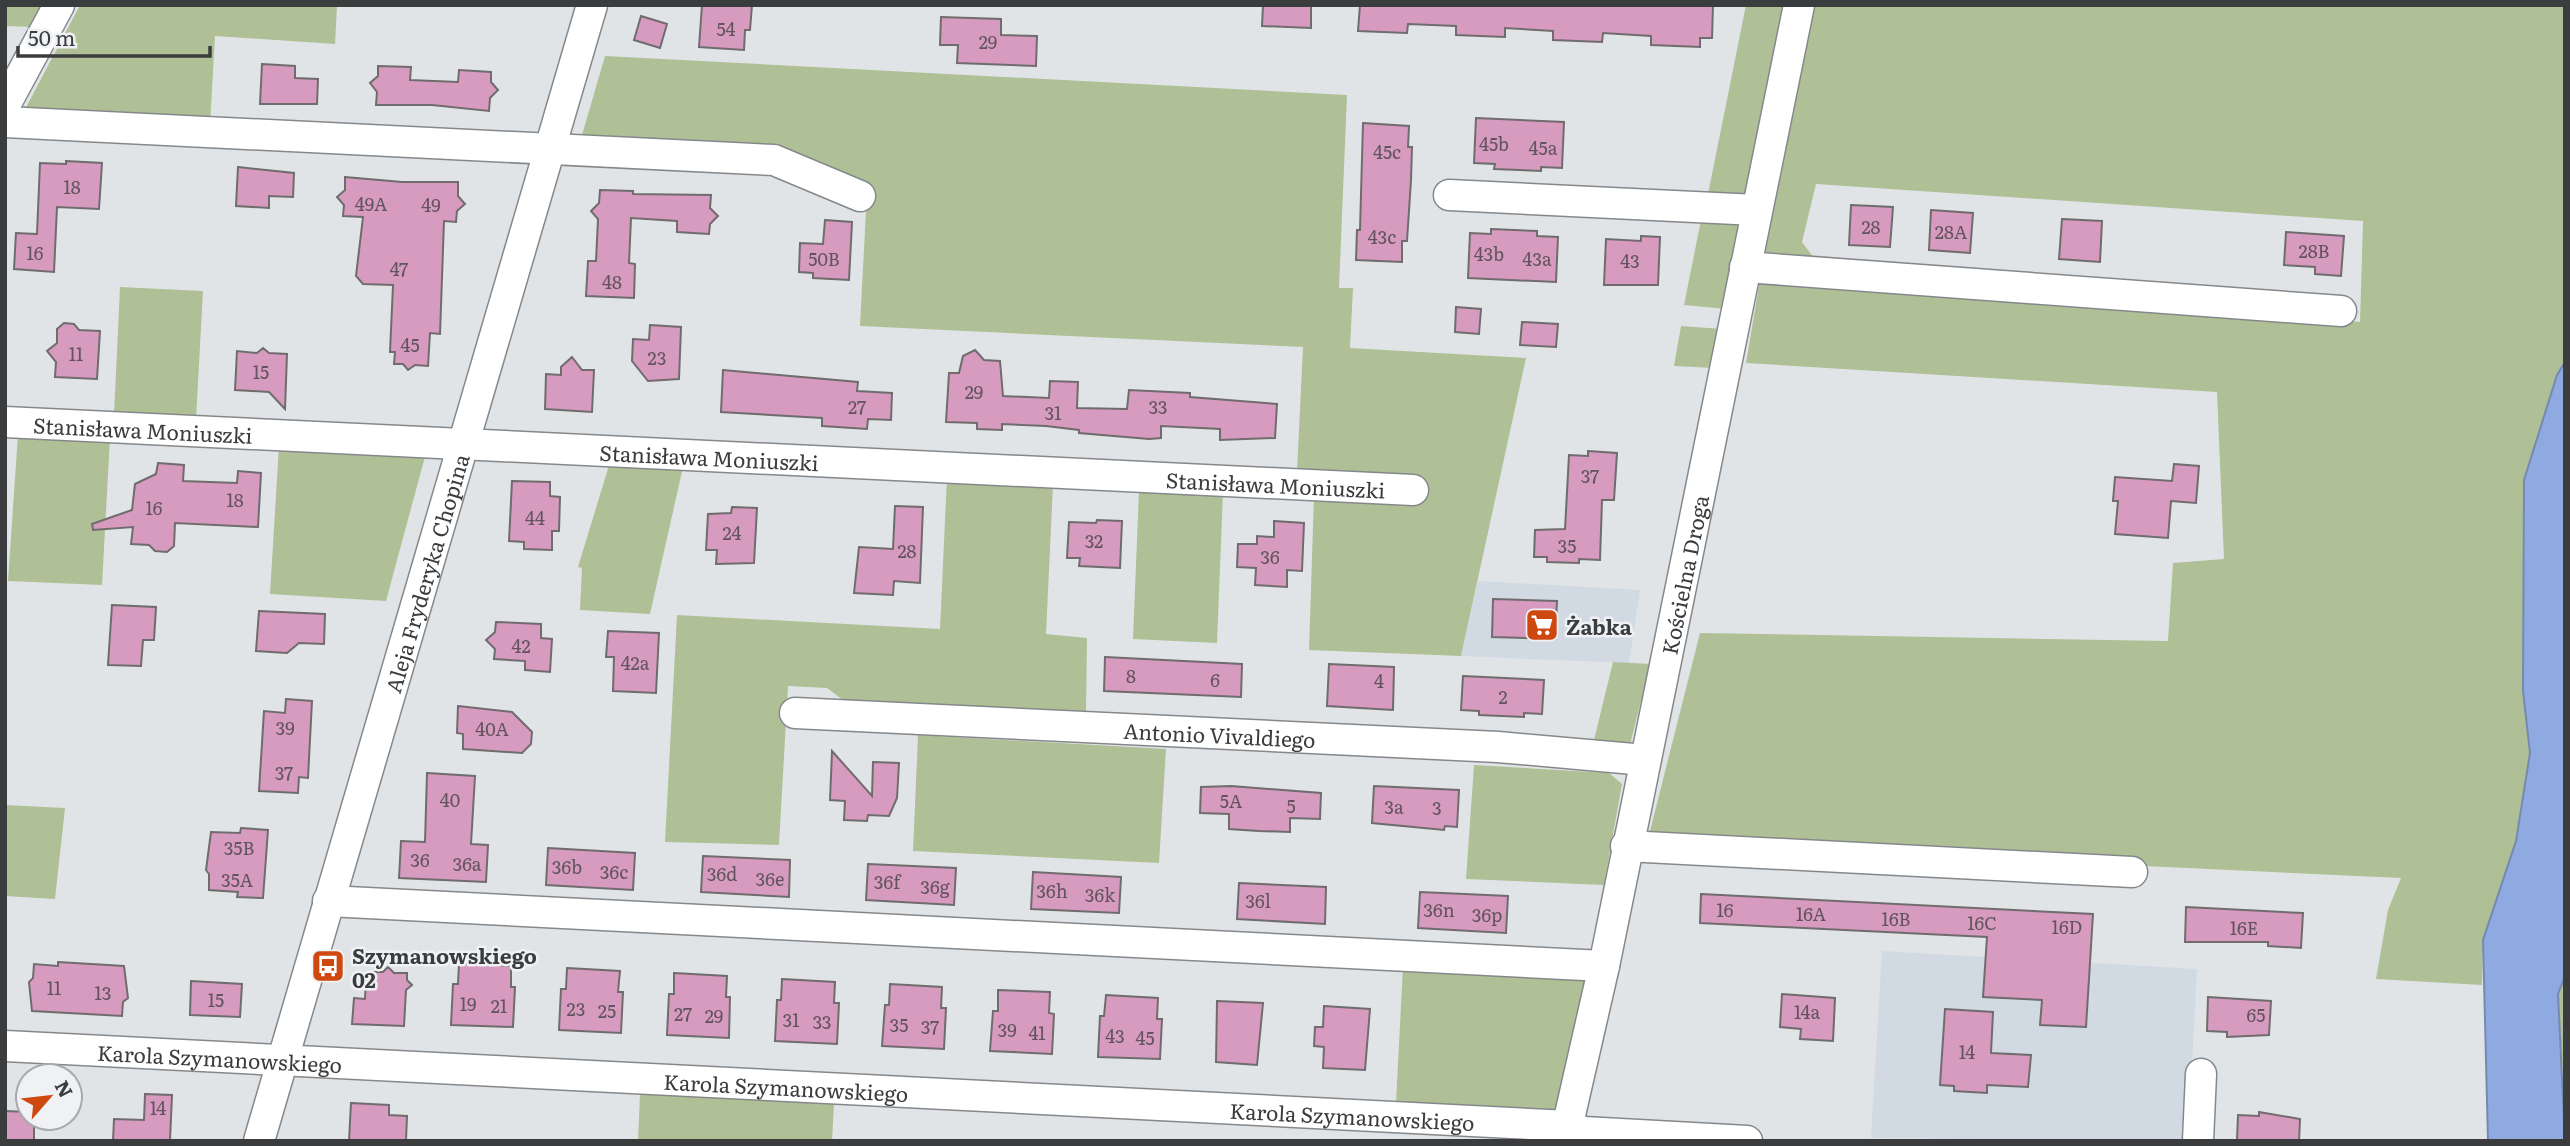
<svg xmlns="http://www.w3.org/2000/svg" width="2570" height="1146" viewBox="0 0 2570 1146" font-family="Literata,serif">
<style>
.built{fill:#d1d9e2}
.green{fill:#afc096}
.water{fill:#8faae1;stroke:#7689b0;stroke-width:2}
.building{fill:#d79bbf;stroke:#706c6e;stroke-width:2}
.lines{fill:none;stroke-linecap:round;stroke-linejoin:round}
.minor-casing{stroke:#85888b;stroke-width:33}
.minor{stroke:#fff;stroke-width:30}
.labels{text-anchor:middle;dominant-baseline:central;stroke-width:5;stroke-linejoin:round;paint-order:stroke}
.number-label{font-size:18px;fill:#62545e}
.street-label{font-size:21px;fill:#3b3c3e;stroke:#eff1f5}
.poi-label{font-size:21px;font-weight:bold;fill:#3b3c3e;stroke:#eff1f5;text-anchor:start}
</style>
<rect width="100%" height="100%" fill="#e1e4e7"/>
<!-- built -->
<path class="built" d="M1478,581L1640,590L1629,663L1461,656Z
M1882,951L2197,969L2188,1141L1871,1138Z"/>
<!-- green -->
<path class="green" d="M5,5H43L33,27L5,26Z
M80,5H337L335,44L215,36L210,125L22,115Z
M1746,5H1789L1748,193L1735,200L1707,199Z
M1813,5H2565V362L2557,375L2524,480L2523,691L2530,753L2516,841L2483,940L2482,985L2376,979L2388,910L2401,878L1647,843L1700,633L2168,641L2173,563L2224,559L2217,392L1746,363L1760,280L2360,322L2363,221L1816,184L1802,242L1817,262L1762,255Z
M605,56L1347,95L1339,288H1353L1350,348L1526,358L1461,656L1309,650L1314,496L1407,501L1410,506L1426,489L1297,471L1303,347L860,326L866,210L870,186L587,144L582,135Z
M1701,220L1733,222L1741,229L1727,309L1684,305Z
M120,287L203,291L196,420L114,415Z
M1681,326L1722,329L1714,368L1674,366Z
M18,434L110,438L102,585L8,581Z
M279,446L426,453L386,601L270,594Z
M610,462L683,467L650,614L580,610L582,568L578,567Z
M947,477L1053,485L1046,634L1087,638L1086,714L843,700L827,688L788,686L779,845L665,842L677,615L940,629Z
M1139,490L1223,493L1217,643L1133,639Z
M1613,662L1650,664L1630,745L1594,740Z
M918,735L1166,749L1159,863L913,851Z
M1474,765L1609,773L1622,784L1604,885L1466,879Z
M5,805L65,808L55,899L5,896Z
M1403,966L1586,975L1556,1110L1396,1103Z
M2565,976V1111L2558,994Z
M640,1094L834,1104L832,1141H638Z"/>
<!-- water -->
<path class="water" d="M2565,362V976L2558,994L2565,1141H2488L2483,940L2516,841L2530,753L2523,691L2524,480L2557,375Z"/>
<!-- building -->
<path class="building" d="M702,5H752L750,30H745L744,50L699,47Z
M1263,5H1311V28L1262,26Z
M1360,5H1713L1712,38H1700V47L1651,45V36L1603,33L1602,42L1553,40V31L1505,28V37L1456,35V26L1408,24L1407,33L1358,31Z
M641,16L667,24L660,48L634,40Z
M941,17L1001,19V35L1037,36L1036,66L957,63L958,45H940Z
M262,64L295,66V78L318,79L317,104H260Z
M378,66L411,67L410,80L458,82L459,70L491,72V82L498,90L490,98L489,111L432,105H376L377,92L370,83L378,76Z
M1476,118L1564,122L1562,168L1541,167V171L1494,169L1495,164L1474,163Z
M1363,123L1409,126L1408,147H1412L1411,180L1407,241H1402V262L1356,260L1357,230H1360Z
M66,161L102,163L99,209L57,207L54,272L14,269L16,233L37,234L40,163L66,164Z
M238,167L294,173L293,197L269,196V208L236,206Z
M345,177L402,182H458V196L465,204L457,211L456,222L444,221L440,334L430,333L428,366L415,365L408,370L403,364H394L395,352H390L393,285L363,284L356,276L363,217L343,216L344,205L337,197L345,190Z
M600,190L633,191V194L711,195L710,208L718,216L710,224L709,234L677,232V221L631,218L629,263L635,264L634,298L586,296L588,261H596L598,219L591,211L599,203Z
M1851,205L1893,207L1890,247L1849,245Z
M1931,210L1973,213L1970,253L1929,250Z
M2062,219L2102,221L2100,262L2059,259Z
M825,220L852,222L849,280L813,278V273L799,272L800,243L823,244Z
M1491,229L1537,231V236L1558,237L1556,282L1468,278L1470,233L1491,234Z
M2286,232L2344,236L2341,276L2315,274V267L2284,265Z
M1641,236L1660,237L1658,285H1604L1606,239L1641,241Z
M1456,307L1481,309L1479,334L1455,332Z
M1522,322L1558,324L1556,347L1520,345Z
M64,323L74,324L79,330L100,331L97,379L55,377L56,362L47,351L57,343V329Z
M650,325L681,327L679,379L648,381L632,361L633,339L649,340Z
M263,348L269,353L287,354L285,409L269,392L235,390L237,351L257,353Z
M975,350L984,360L1000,361L1003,396L1049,398L1050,381L1078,382L1077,408L1127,409L1129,390L1190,393V397L1277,404L1275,438L1220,440V429L1161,426V438L1149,439L1079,433V430L1046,426L1002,424V430L977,429V423L946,422L949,373H959L963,356Z
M572,357L582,370H594L592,412L545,409L546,374L561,375V367Z
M723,370L858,382L857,391L892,393L891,420L868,419L867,429L822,426V418L721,412Z
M1588,451L1617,453L1614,500H1602L1600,560L1579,559V563L1547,562V557H1534L1535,530L1565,529L1569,455L1588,456Z
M158,463L184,465L183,481L237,483L238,471L261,473L258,527L175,523L174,546L167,552L155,551L149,545L131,544L133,527L93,530L92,524L132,510L135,484L156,474Z
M2174,464L2199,466L2196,503L2171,501L2168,538L2115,534L2118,501H2113L2115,477L2172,481Z
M512,481L550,482V496L560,497L559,531H552V550L524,549V542L509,541Z
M895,506L923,507L920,583L894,581L893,595L854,593L859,547L893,549Z
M732,507L757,508L754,563L716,564L717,550H706L708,514L731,513Z
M1097,520L1122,521L1120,568L1079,566L1080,558H1067L1069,522L1096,523Z
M1274,521L1304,523L1302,571L1287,570V587L1255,585L1256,568L1237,567L1238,544H1257V536L1274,537Z
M1493,599L1557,601L1555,639L1492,637Z
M112,605L156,607L154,640H143L141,666L108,665Z
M259,611L325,614L324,644L299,643L287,653L256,651Z
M496,622L541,624V638L552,639L550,672L525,670V661L494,659L495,649L486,640L495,632Z
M608,631L659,633L656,693L613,691L614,657H606Z
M1105,657L1242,664L1241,697L1104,691Z
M1329,664L1394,667L1393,710L1327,706Z
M1463,676L1544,680L1542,714L1524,713V717L1479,715V711L1461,710Z
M286,699L312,701L308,778L299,777L298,793L259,791L264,711L285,713Z
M458,706L512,712L532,732L531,744L522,753L463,749V734L457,733Z
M832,751L872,796L873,762L899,763L897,798L889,816L868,815L867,821L844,820L845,801L830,800Z
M427,773L475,776L471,844L488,845L486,882L399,878L401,841L425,842Z
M1231,786L1321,793L1320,819L1290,818V832L1259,831L1229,829V814L1200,813L1201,787Z
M1374,786L1459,790L1457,827L1445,826L1444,830L1372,823Z
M241,828L268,830L263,898L237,897L238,892L209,890V874L206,870L211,832L240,833Z
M548,848L635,853L633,890L546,885Z
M703,856L790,860L789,897L701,892Z
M868,864L956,868L954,905L866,900Z
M1033,872L1121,877L1119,913L1031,909Z
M1239,883L1326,887L1325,924L1237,919Z
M1420,892L1508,896L1506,933L1418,928Z
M1701,894L2093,914L2086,1027L2040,1025L2042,1000L1983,997L1987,937L1700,923Z
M2186,907L2303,913L2301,948L2268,946V942H2185Z
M58,962L124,966L128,998L123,1002L122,1016L32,1011L29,982L33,978L34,964L58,966Z
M459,963L511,966V987H515L513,1027L451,1025L453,984H458Z
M388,967L394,973H407V980L412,985L406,990L404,1026L352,1024L354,998L365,999L366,980L374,972H383Z
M567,968L620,971L618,992H623L621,1033L559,1030L561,989H566Z
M674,973L727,976L726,997H730L729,1038L667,1035L669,994H674Z
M782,979L835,982L834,1003H839L837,1044L775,1041L777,1000H781Z
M191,981L242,984L240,1017L190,1015Z
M890,984L942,987L941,1008H946L944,1049L882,1046L885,1005H889Z
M998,990L1050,992L1049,1013L1054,1014L1052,1054L990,1051L993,1011H998Z
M1782,994L1835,998L1833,1041L1800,1039L1801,1029L1780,1027Z
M1106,995L1158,998L1157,1019H1162L1160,1059L1098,1057L1100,1016H1104Z
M2208,997L2271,1001L2269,1035L2227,1037V1032L2207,1031Z
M1217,1001L1263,1003L1257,1065L1216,1062Z
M1324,1006L1370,1009L1365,1070L1323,1068L1324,1047L1314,1046L1315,1027H1323Z
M1945,1009L1993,1012L1991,1053L2031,1055L2028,1087L1987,1085V1093L1954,1091V1086L1940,1085Z
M145,1094L172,1095L170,1140L113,1141L114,1119L144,1120Z
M351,1103L389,1105V1115L407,1116L406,1140L349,1141Z
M5,1111L28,1112L27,1120H34V1141H5Z
M2259,1112L2300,1119L2299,1141H2237L2238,1115L2259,1116Z"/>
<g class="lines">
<defs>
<g id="minor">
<path d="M5,105L59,5"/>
<path d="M5,122L774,160L860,196"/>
<path d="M1449,195L1757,210"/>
<path d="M1745,267L2341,311"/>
<path id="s1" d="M5,422L1413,490"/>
<path id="s2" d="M795,713L1498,747L1645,760"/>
<path d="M1626,846L2132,872"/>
<path d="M328,901L1604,966"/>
<path id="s3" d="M5,1046L1568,1126L1584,1132L1747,1141"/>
<path id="s4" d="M259,1141L592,5"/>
<path id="s5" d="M1564,1141L1604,966L1799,5"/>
<path d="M2198,1141L2201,1074"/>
</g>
</defs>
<!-- minor casing -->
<use href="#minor" class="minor-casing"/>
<!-- minor -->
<use href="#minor" class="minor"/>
</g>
<!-- icons -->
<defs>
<symbol id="supermarket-square" viewBox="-11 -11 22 22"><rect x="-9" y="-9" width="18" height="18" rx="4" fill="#cf480f" stroke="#eff1f5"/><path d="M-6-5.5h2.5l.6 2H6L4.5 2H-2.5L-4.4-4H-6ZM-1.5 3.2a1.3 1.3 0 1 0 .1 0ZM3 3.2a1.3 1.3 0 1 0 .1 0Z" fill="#fff"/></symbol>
<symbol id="bus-square" viewBox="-11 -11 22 22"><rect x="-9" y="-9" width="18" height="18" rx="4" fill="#cf480f" stroke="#eff1f5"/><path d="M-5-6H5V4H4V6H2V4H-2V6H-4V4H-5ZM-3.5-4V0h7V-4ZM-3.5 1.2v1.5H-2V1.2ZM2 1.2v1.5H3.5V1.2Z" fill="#fff"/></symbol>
</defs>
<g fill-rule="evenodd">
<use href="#supermarket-square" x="1523" y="606" width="38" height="38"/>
<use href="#bus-square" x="309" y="947" width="38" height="38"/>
</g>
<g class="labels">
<!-- number labels -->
<g class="number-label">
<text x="726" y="28">54</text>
<text x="988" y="41">29</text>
<text x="1494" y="143">45b</text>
<text x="1543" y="147">45a</text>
<text x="1387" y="151">45c</text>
<text x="72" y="186">18</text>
<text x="371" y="203">49A</text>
<text x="431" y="204">49</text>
<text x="1871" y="226">28</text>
<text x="1951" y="231">28A</text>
<text x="1382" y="236">43c</text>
<text x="2314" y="250">28B</text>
<text x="35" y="252">16</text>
<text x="1489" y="253">43b</text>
<text x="824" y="258">50B</text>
<text x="1537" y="258">43a</text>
<text x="1630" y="260">43</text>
<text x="399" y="268">47</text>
<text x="612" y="281">48</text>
<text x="410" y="344">45</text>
<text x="76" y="353">11</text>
<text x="657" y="357">23</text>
<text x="261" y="371">15</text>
<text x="974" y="391">29</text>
<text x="857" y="406">27</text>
<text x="1158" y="406">33</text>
<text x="1053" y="412">31</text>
<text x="1590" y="475">37</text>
<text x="235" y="499">18</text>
<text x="154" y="507">16</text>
<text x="535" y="517">44</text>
<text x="732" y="532">24</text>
<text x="1094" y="540">32</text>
<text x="1567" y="545">35</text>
<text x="907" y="550">28</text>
<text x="1270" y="556">36</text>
<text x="521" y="645">42</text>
<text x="635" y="662">42a</text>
<text x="1131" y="675">8</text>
<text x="1215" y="679">6</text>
<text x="1379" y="680">4</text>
<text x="1503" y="696">2</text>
<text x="285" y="727">39</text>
<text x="492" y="728">40A</text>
<text x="284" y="772">37</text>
<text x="450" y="799">40</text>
<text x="1231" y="800">5A</text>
<text x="1291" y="805">5</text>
<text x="1394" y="806">3a</text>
<text x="1437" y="807">3</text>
<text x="239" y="847">35B</text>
<text x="420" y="859">36</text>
<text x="467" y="863">36a</text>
<text x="567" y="866">36b</text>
<text x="614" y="871">36c</text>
<text x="722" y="873">36d</text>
<text x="770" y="878">36e</text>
<text x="237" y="879">35A</text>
<text x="887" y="881">36f</text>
<text x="935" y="886">36g</text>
<text x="1052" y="890">36h</text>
<text x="1100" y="894">36k</text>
<text x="1258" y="900">36l</text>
<text x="1439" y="909">36n</text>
<text x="1725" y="909">16</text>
<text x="1811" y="913">16A</text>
<text x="1487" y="914">36p</text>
<text x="1896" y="918">16B</text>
<text x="1982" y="922">16C</text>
<text x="2067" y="926">16D</text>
<text x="2244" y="927">16E</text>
<text x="54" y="987">11</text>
<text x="103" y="992">13</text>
<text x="216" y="999">15</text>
<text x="468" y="1003">19</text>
<text x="499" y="1005">21</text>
<text x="576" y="1008">23</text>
<text x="607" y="1010">25</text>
<text x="1807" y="1011">14a</text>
<text x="683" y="1013">27</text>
<text x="2256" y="1014">65</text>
<text x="714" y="1015">29</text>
<text x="791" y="1019">31</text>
<text x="822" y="1021">33</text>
<text x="899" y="1024">35</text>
<text x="930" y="1026">37</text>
<text x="1007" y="1029">39</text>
<text x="1037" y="1032">41</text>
<text x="1115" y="1035">43</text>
<text x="1145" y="1037">45</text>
<text x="1967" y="1051">14</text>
<text x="158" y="1107">14</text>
</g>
<!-- street labels -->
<g class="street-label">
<text stroke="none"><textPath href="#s1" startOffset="138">Stanisława Moniuszki</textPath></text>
<text stroke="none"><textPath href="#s1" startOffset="705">Stanisława Moniuszki</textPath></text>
<text stroke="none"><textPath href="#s1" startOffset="1272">Stanisława Moniuszki</textPath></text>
<text stroke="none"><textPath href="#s4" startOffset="592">Aleja Fryderyka Chopina</textPath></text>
<text stroke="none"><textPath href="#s5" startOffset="579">Kościelna Droga</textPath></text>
<text stroke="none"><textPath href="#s2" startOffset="425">Antonio Vivaldiego</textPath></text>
<text stroke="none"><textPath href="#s3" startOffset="215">Karola Szymanowskiego</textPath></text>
<text stroke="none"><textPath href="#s3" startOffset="782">Karola Szymanowskiego</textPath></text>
<text stroke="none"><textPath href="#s3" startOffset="1349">Karola Szymanowskiego</textPath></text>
</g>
<!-- poi labels -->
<g class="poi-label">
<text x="1566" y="625">Żabka</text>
<text x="352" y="954">Szymanowskiego<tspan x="352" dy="24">02</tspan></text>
</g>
</g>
<!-- border -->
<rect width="2570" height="1146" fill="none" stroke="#3b3c3e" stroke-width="14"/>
<!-- north arrow -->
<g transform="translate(49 1097) rotate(62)"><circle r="33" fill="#eff1f5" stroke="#a7a9ac" stroke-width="2"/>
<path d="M0-5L12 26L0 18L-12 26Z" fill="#cf480f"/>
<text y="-10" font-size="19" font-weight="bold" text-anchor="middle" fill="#3b3c3e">N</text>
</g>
<!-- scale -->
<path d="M18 46v10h192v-10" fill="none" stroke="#3b3c3e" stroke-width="3.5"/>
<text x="28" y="46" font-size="21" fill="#3b3c3e" stroke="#eff1f5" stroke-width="5" paint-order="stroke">50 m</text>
</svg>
